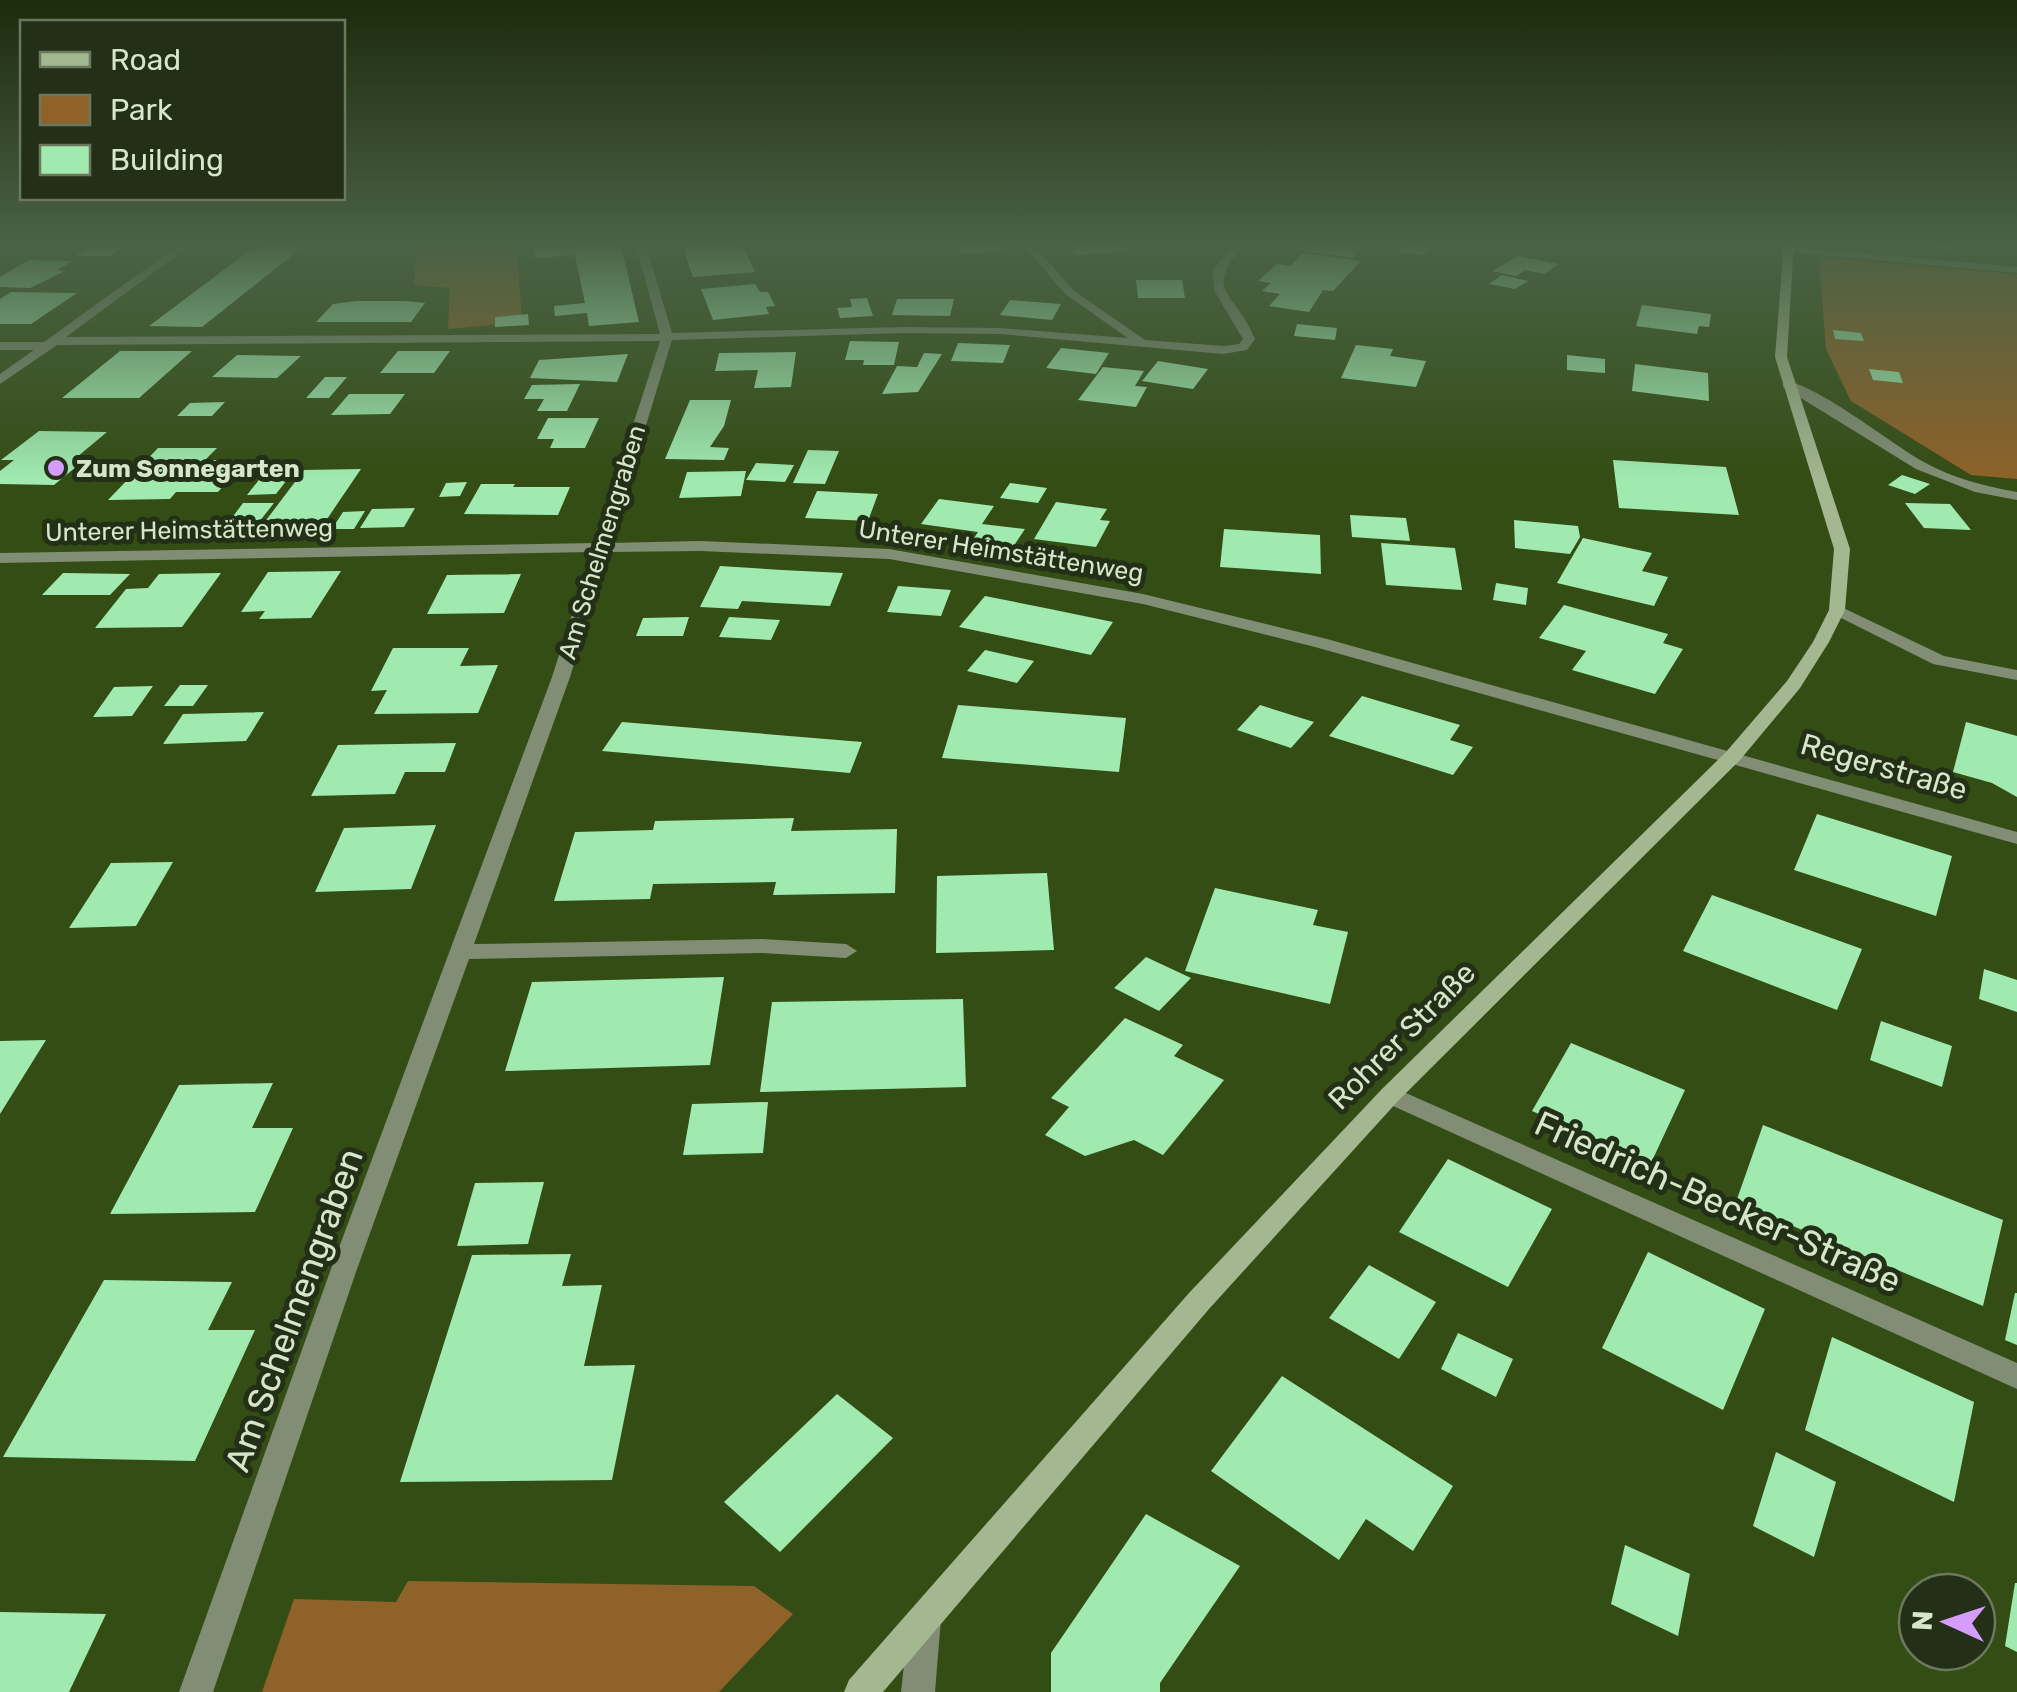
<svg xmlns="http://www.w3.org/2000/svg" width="2017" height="1692" viewBox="0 0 2017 1692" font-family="Rubik,sans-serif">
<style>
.green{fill:#8e6229}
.building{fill:#a0eaaf}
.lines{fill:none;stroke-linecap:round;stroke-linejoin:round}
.service{fill:#818e75;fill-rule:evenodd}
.minor{fill:#818e75;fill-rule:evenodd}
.secondary{fill:#a3b790;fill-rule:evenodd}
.poi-dot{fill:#d49cfc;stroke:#232f17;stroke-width:4}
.labels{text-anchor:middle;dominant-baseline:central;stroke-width:10;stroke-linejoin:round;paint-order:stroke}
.far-poi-label{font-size:25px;font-weight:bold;fill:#d6e6c8;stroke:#232f17;text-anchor:start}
.far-street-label{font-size:25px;fill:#d6e6c8;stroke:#232f17}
.street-label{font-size:30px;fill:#d6e6c8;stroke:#232f17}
.near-street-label{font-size:35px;fill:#d6e6c8;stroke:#232f17}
</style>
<rect width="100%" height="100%" fill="#344d15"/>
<!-- green -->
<path class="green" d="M417,242H516L522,322L448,329L450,288L414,285Z
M1819,257L2017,274V479L1971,475L1851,401L1826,349Z
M408,1581L754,1586L793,1614L719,1692H262L294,1599L396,1602Z"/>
<!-- building -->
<path class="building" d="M261,242H309L202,327L149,326Z
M573,242H620L639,322L589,326L587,313L555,316L554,306L585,303L575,255L535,258L534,249L574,246Z
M681,242H741L755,272L693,277Z
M954,242H1000L1006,251L961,254Z
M1066,242H1121L1129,251L1075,255Z
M1306,242H1367L1352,258L1297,250Z
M1406,242H1435L1424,255L1398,252Z
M1901,242H1950L1953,249L1901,245Z
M92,246L124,247L110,256H76Z
M1303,253L1361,261L1333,291L1323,290L1309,312L1269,306L1280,294L1262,291L1271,283L1258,281L1277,264L1290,266Z
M1518,256L1559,264L1544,274L1525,270L1516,276L1492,271Z
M29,260L72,261L57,270L65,271L30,288L0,287V277Z
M1502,275L1528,281L1515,289L1489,284Z
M1136,280H1182L1185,298H1138Z
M755,284L760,292H768L775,306L766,307L769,314L713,320L701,289Z
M11,292L77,293L31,324H0V299Z
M867,298L873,316L840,318L837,308L852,307L850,299Z
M897,299H954L950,316L892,315Z
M1010,300L1061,304L1052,320L1000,315Z
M356,301H405L425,303L411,322H316L333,304Z
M1642,305L1711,314L1709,327L1699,326L1697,334L1636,326Z
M528,314L529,325L495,327V317Z
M1297,324L1337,328L1335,340L1294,336Z
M1833,330L1861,333L1864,341L1835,339Z
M850,341L899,342L894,365H863L864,360H845Z
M958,343L1010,345L1003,363L951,361Z
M1356,345L1393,349L1390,356L1426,361L1416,387L1341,378Z
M1061,348L1109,353L1096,374L1046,368Z
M120,351H192L139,398H62Z
M398,351H450L434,373H380Z
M796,352L791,387L754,388L758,370L715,371L719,353Z
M924,353L942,354L918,392L882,394L897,366L917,367Z
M628,354L617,382L530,378L539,360Z
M237,355L301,356L277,378L212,377Z
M1567,355L1605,359V373L1567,370Z
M1158,361L1208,369L1193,389L1142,381Z
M1635,364L1708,373L1709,401L1632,391Z
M1103,367L1144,371L1135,386L1147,387L1136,407L1078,400Z
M1869,369L1899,372L1903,383L1873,380Z
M325,377H347L329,398H306Z
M580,384L567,411H537L544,399H524L532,385Z
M349,394H405L390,414L331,415Z
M690,400H731L724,426L710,447L729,448L724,460L665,459Z
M225,402L212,416H177L190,403Z
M548,418H599L585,448H550L554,439H537Z
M39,431L107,432L77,457H88L54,485L0,484V471L14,460H1Z
M158,448H217L205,460H245L218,492H176L170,499L108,500Z
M808,450L839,451L825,484L793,483Z
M1613,460L1726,467L1739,515L1619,508Z
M756,463L794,465L785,482L746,480Z
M361,469L325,522L264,523L304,470Z
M746,471L741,496L679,498L687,472Z
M1902,475L1930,484L1915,494L1888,485Z
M262,476H290L276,494L247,495Z
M467,482L460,496L439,497L446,483Z
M1010,483L1047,488L1038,503L1000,498Z
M481,484H515L513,487H570L558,515L464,514Z
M817,491L878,494L868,521L805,518Z
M939,499L994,506L982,524L1025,529L1013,547L972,541L978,532L921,524Z
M1056,502L1107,509L1100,520L1110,521L1096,547L1034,539Z
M243,503H274L259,522L228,523Z
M1905,503L1950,504L1971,530L1924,528Z
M415,508L404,527L360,528L372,509Z
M365,511L354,529H332L343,512Z
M1350,515L1406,518L1410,541L1352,537Z
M1514,520L1578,526L1580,537L1570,554L1515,548Z
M1224,529L1320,535L1321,574L1220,567Z
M1583,538L1652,553L1642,571L1668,577L1654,606L1557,583Z
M1381,543L1455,548L1462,590L1386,585Z
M720,566L782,570L843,573L830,606L742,601L738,609L700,607Z
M341,571L311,618L259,619L265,611L241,612L268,572Z
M63,573L130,574L110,595H42Z
M221,573L182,627L95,628L126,589L148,588L159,574Z
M521,574L504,613L427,614L447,575Z
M1496,583L1528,588L1526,605L1493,600Z
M898,586L951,590L941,616L887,612Z
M985,596L1050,609L1113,622L1091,655L959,627Z
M1564,605L1668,634L1663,643L1683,649L1655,694L1572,670L1586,651L1539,638Z
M689,617L683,636H636L643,618Z
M729,617L780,620L771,640L719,637Z
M393,648H469L460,666L498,665L478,713L374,714L387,690L371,691Z
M985,650L1034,661L1017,683L967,671Z
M180,685H208L193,706H164Z
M153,686L132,716L93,717L114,687Z
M1362,696L1460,725L1450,740L1473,747L1453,775L1329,736Z
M958,705L1126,718L1119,772L942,758Z
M1260,705L1314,722L1291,748L1237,730Z
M264,712L246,741L163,744L183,714Z
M622,722L862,742L850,773L602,751Z
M1966,722L2017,736V797L1992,783L1953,772Z
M456,743L445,772H405L395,794L311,796L338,745Z
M1817,814L1952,856L1936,916L1794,870Z
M794,818L791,831L897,829L895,893L773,895L776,882L653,884L650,899L554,901L575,832L653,830L655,821Z
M436,825L411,889L315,892L344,828Z
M173,862L136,926L69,928L111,863Z
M1047,873L1054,950L936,953L937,876Z
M1215,888L1318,910L1313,925L1348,932L1330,1004L1185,971Z
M1712,895L1862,949L1837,1010L1683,951Z
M1146,957L1191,978L1159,1011L1114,988Z
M1984,969L2017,980V1012L1979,999Z
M724,977L710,1065L505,1071L532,982Z
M963,999L966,1087L760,1092L772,1002Z
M1125,1018L1183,1045L1174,1056L1224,1080L1163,1155L1134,1140L1085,1156L1045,1135L1069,1107L1051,1098Z
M1881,1021L1952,1046L1942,1087L1870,1060Z
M46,1040L0,1114V1041Z
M1571,1043L1685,1090L1651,1163L1532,1111Z
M273,1083L252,1128H293L255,1212L110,1214L179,1085Z
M768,1102L763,1153L683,1155L692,1104Z
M1763,1125L2003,1220L1983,1306L1736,1202Z
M1448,1159L1552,1209L1508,1287L1399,1232Z
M544,1182L528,1244L457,1246L475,1183Z
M1648,1252L1765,1309L1723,1410L1602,1348Z
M571,1254L562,1286L602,1285L584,1366L635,1365L612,1480L400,1482L472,1255Z
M1369,1265L1436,1302L1399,1359L1329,1318Z
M104,1280L232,1282L208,1330H255L195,1461L3,1457Z
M2015,1293H2017V1345L2005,1340Z
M1458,1333L1513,1359L1496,1397L1441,1369Z
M1832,1337L1974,1402L1954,1502L1805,1430Z
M1282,1376L1453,1486L1413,1551L1366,1519L1339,1560L1211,1471Z
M837,1394L893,1438L780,1552L724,1502Z
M1776,1452L1836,1482L1814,1557L1753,1526Z
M1146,1514L1240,1566L1160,1683V1692H1051V1653Z
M1625,1545L1690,1574L1678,1636L1611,1604Z
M2015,1583H2017V1652L2005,1646Z
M0,1612L106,1614L69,1692H0Z"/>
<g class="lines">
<!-- service -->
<path class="service" d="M1783,381C1811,380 1892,444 1922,461C1952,478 1984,486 2017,492V500L1975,492L1916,469L1783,387Z"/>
<!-- minor -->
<path class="minor" d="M183,242H195L66,337L660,334L635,242H645L672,333L904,327L1000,328L1128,338L1065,294L1021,242H1031L1073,290L1145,340L1223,346L1239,344L1243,339L1215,292L1212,271L1235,242H1246C1201,294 1234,288 1255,339L1247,350L1223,354L1000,334L904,333L672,340L610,543L700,541L889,549L1143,594L1327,639L2017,832V844L1315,647L1143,604L889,559L700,551L608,552L570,677L474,944L762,939L846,944L857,951L846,958L762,953L469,959L357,1269L213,1692H179L331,1269L552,677L592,552L0,563V553L595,543L660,341L57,345L0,384V374L34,350H0V342H44Z
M1790,247L2017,267V273L1786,252Z
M1837,605L1944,656L2017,670V680L1933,664L1831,613L1829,610Z
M1390,1086L2017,1363V1389L1382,1101L1378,1095L1382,1089Z
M925,1603L936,1608L941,1619L935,1692H901L909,1619L914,1608Z"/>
<!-- secondary -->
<path class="secondary" d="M1784,242H1794L1787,357L1850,549L1845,610L1829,642L1800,688L1740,760L1398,1101L1209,1309L883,1692H844L849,1680L1189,1293L1382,1089L1726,752L1787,681L1813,642L1829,610L1834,549L1775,357Z"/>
</g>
<!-- sky -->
<linearGradient id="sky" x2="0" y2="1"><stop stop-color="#1d2a0c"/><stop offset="0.51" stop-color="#4a6246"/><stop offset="1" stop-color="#4a6246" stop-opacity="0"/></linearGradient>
<rect width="2017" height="479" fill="url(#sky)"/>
<!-- markers -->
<circle class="poi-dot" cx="56" cy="468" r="10"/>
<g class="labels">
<!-- far-poi labels -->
<g class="far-poi-label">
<text x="76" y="468">Zum Sonnegarten</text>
</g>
<!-- far-street labels -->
<g class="far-street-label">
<text transform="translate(189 530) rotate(-1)">Unterer Heimstättenweg</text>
<text transform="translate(602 542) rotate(-73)">Am Schelmengraben</text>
<text transform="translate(1001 551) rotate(9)">Unterer Heimstättenweg</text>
</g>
<!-- street labels -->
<g class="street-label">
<text transform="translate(1884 767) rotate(16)">Regerstraße</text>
<text transform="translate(1402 1036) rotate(-45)">Rohrer Straße</text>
</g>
<!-- near-street labels -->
<g class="near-street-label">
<text transform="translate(1718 1202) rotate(24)">Friedrich-Becker-Straße</text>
<text transform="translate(294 1310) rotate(-70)">Am Schelmengraben</text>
</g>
</g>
<!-- legend -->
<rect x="20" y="20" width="325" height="180" fill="#232f17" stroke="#6b785e" stroke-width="2.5"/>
<rect x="40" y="52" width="50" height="15" fill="#a3b790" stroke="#6b785e" stroke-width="2.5"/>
<text x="110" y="70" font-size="30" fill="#d6e6c8">Road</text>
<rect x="40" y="95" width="50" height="30" fill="#8e6229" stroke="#6b785e" stroke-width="2.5"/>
<text x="110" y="120" font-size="30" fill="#d6e6c8">Park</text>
<rect x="40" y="145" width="50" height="30" fill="#a0eaaf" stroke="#6b785e" stroke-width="2.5"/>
<text x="110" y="170" font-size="30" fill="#d6e6c8">Building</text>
<!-- north arrow -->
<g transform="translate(1947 1622) rotate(273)"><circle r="48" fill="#232f17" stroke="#6b785e" stroke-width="2.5"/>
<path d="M0-8L18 38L0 25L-18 38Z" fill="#d49cfc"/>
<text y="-15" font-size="28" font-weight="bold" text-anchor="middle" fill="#d6e6c8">N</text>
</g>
</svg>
